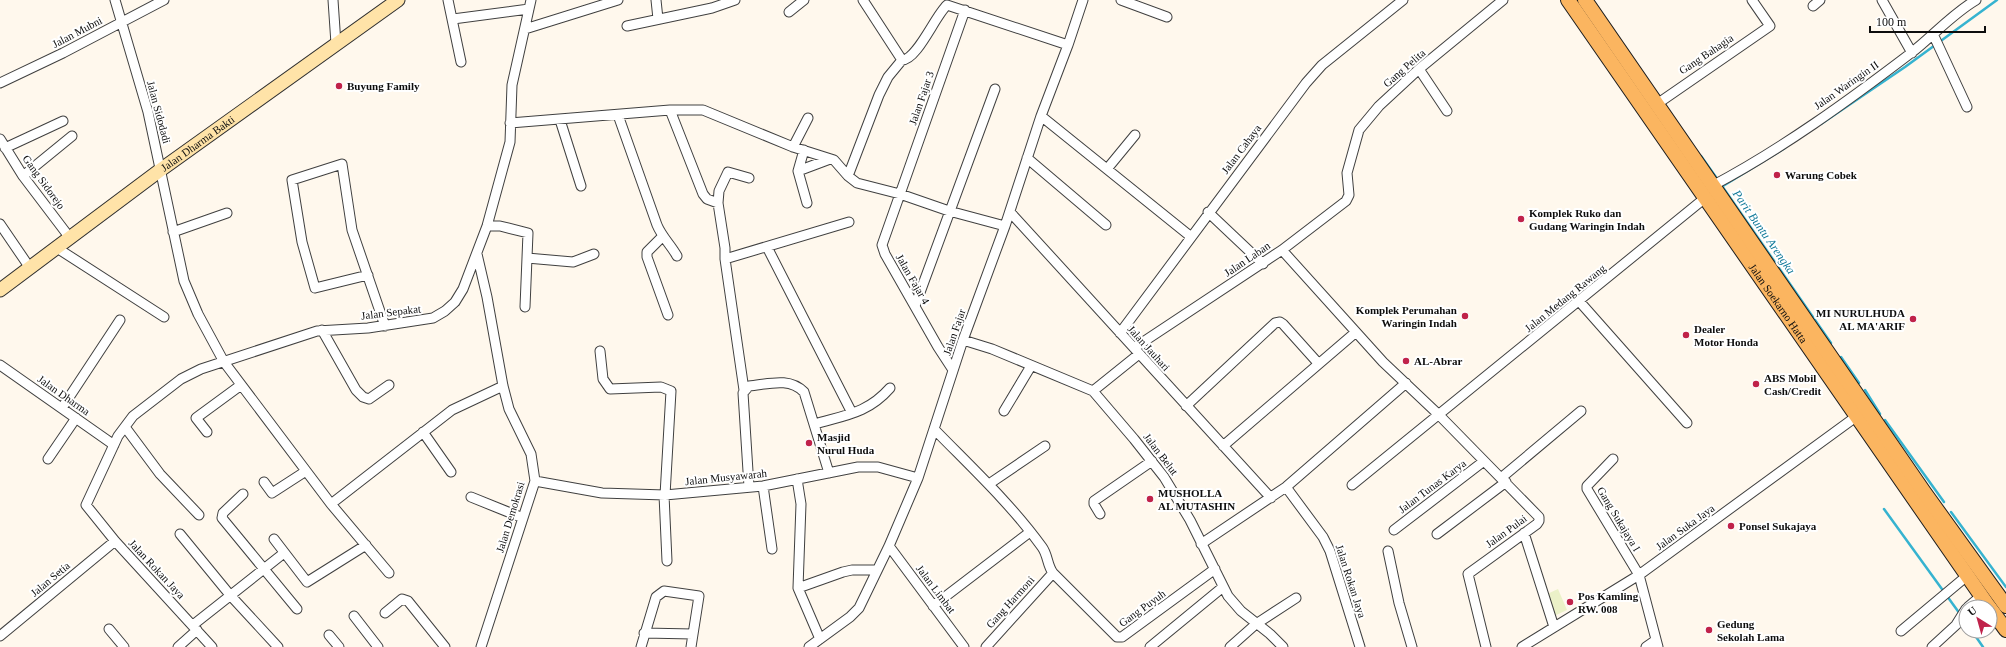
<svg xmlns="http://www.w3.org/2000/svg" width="2006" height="647" viewBox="0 0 2006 647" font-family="'Times New Roman',serif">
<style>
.pitch{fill:#ebf1c8}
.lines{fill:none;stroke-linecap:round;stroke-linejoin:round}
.stream{stroke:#36b3d0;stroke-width:2.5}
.street-casing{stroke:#404040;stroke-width:11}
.secondary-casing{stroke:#2f2f2f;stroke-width:15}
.primary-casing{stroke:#1e1e1e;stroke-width:16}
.street{stroke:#fff;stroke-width:9}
.secondary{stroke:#ffe3a8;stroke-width:13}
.primary{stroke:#fbb560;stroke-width:14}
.poi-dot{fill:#c0224a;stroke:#fff;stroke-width:1.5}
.labels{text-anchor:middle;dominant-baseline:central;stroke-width:4;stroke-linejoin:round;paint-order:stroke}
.street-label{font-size:11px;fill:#0d0d0d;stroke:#fff}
.poi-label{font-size:11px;font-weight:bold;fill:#0d0d0d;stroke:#fff;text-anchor:start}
.water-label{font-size:12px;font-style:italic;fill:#137b9a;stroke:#fff}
</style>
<rect width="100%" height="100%" fill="#fff8ed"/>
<!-- pitch -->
<path class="pitch" d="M1558,589L1567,610L1554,616L1545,595Z"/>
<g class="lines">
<!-- stream -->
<path class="stream" d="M1821,124L1905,67L1997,0
M1701,156L1718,180
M1722,186L1831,343
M1723,186L1785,148
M1841,357L1859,383
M1865,390L1880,414
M1885,420L1944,502
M1884,509L1960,614
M1951,512L2006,587
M1962,618L1966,623
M1972,631L1983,647"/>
<defs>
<path id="street" d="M115,0L148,112L184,281L198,314L224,362L331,504L389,573
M333,0L336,44
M448,0L461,62
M656,0L658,19
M863,0L902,60C917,60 935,16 947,5L1068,45
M1121,0L1167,17
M1882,0L1912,53
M1813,6L1820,0
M789,12L804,0
M453,19L529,9
M627,26L712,8L735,0
M525,29L618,0
M1933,34L1967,107
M1419,69L1447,111
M0,83L63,53L164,0
M1657,104L1770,26L1752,0
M670,110L703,194L707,199L718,203L719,191L728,172L749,178
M618,115L657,225C662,237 671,245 677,256
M1041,116L1190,236
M560,120L581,186
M510,123L670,110H703L793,147L834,160L848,176L857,183L900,194L949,211L1005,226
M0,139L23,176L70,238
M793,147L808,118
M5,148L63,121
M804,150L798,171L807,203
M1027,158L1106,225
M1107,169L1135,135
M798,171L830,159
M23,176L72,136
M848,176L879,95L888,77L902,60
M1712,186C1782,149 1848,101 1911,53C1933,36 1952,14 1976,0
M718,203L725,248V259L744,390
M1010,212L1271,498
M1208,212L1263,264
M0,224L30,268
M487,226H500L528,233L525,307
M173,232L227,213
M662,237L647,252V257L668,315
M767,247L852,413
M57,248L164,317
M1282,250L1383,362L1439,415L1539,517V521L1537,524L1468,574L1486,647
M477,254L487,297L503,386L509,409L531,454L535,481L481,647
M527,258L573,262L594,254
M725,259L849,222
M368,275L315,288L302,242L292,180L342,164L352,230L385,326
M1579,301L1687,423
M915,306L995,89
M322,330L356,390L363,397L369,399L389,385
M1120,333L1306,83L1322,65L1403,0
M963,340L992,349L1093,391L1134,439L1164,477L1190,520L1228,596L1241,611L1270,634L1283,647
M1134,348L1282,250L1346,201L1349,195L1347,173L1359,130L1379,106L1419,69L1503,0
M600,351L603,379L610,389L661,387L671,391L665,495
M0,365L114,445
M953,370L938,347L885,254L882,245L965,10
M1093,391L1139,354
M1186,406L1275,323L1280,322L1283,324L1318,363
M62,408L120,320
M1004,411L1031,366
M815,424C846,415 868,413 890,388
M125,427L160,474L199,515
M934,429C971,467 1011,504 1042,547C1048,555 1047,565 1053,573L1117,637H1122L1215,569
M207,432L196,418L241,385
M423,432L451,472
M1223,446L1356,332
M48,459L76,418
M1613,459L1587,486V489L1639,575L1658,647
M1501,478L1581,411
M797,479L801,504L798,588L820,639
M535,481L602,493L665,495L763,486L858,467H878L918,478
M264,482L272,493L306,471
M989,484L1045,446
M1352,485L1705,198
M763,486L772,549
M749,487L743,393L749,386C769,384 789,377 804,392L829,473
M1286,487L1323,537L1330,551L1360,647
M243,494L223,513L222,518L297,609
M664,495L667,561
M471,497L523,518
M331,504L452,410L503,386
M1100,514L1094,504V501L1152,461
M1394,530L1484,461
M1524,533L1554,627
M180,534L230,595L278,647
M1437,534L1506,482
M274,539L307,582L366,545
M1201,544L1286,487L1406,383
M889,546L964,647
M1388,551L1399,603L1412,647
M798,588L843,572L852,570H877
M933,606L1030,532
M1968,607L1981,596
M385,613L402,599L408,601L445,647
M354,616L378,647
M193,625L284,553
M109,629L124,647
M1901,631L1968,575
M644,633L693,634
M329,635L339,647
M0,636L115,541
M178,647L197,630
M212,647L115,541L86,505L118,436L133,416L181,379L201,369L317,331L368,328L433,318L445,311L455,302L463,289L487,226L510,142L512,85L531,0
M641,647L656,597L664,591L699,596L691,647
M809,647L850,617L859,608L889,546L918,478L963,340L1005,226L1041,116L1068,45L1083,0
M986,647L1053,573
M1150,647L1223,587
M1230,647L1256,624L1296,598
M1522,647L1639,575L1857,416
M1646,647L1656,640
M1932,647L1956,625L1966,609"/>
<g id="secondary">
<path id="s1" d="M0,290L159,171L398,0"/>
</g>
<g id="primary">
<path id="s2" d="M1568,0L1989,607"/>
<path d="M1585,0L1924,492L2006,606"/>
<path d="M1990,608L2006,630"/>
</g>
</defs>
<!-- street casing -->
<use href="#street" class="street-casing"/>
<!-- secondary casing -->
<use href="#secondary" class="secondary-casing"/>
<!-- primary casing -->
<use href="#primary" class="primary-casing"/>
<!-- street -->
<use href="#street" class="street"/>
<!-- secondary -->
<use href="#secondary" class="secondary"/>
<!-- primary -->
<use href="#primary" class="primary"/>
</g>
<!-- markers -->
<g class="poi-dot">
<circle cx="339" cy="86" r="4"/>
<circle cx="1777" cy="175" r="4"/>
<circle cx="1521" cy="219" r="4"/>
<circle cx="1465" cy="316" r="4"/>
<circle cx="1913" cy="319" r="4"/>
<circle cx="1686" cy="335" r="4"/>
<circle cx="1406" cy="361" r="4"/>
<circle cx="1756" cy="384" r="4"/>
<circle cx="809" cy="443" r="4"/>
<circle cx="1150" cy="499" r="4"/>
<circle cx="1731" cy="526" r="4"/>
<circle cx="1570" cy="602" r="4"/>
<circle cx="1709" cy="630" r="4"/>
</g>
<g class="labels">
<!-- street labels -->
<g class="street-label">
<text transform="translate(77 32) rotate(-28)">Jalan Mubni</text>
<text transform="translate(1706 54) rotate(-34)">Gang Bahagia</text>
<text transform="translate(1404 68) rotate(-41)">Gang Pelita</text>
<text transform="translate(1846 85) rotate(-35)">Jalan Waringin II</text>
<text transform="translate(921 98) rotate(-71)">Jalan Fajar 3</text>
<text transform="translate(159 112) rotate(75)">Jalan Sidodadi</text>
<text stroke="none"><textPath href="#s1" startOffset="246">Jalan Dharma Bakti</textPath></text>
<text transform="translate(1241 149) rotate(-53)">Jalan Cahaya</text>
<text transform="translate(44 182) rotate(54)">Gang Sidorejo</text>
<text transform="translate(1247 259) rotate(-34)">Jalan Laban</text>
<text transform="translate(913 279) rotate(60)">Jalan Fajar 4</text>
<text transform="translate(1565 298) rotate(-39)">Jalan Medang Rawang</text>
<text stroke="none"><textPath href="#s2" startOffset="369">Jalan Soekarno Hatta</textPath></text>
<text transform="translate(391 312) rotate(-7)">Jalan Sepakat</text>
<text transform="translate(954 332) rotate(-71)">Jalan Fajar</text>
<text transform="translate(1149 348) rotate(48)">Jalan Jauhari</text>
<text transform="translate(64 395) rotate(35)">Jalan Dharma</text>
<text transform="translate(1161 454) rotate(53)">Jalan Belut</text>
<text transform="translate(726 477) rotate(-6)">Jalan Musyawarah</text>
<text transform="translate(1432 486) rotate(-37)">Jalan Tunas Karya</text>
<text transform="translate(510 517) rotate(-73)">Jalan Demokrasi</text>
<text transform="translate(1619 519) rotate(59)">Gang Sukajaya I</text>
<text transform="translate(1685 527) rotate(-36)">Jalan Suka Jaya</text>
<text transform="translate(1506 531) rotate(-36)">Jalan Pulai</text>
<text transform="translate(157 569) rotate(47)">Jalan Rokan Jaya</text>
<text transform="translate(50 579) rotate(-40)">Jalan Setia</text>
<text transform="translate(1351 581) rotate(72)">Jalan Rokan Jaya</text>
<text transform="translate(936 589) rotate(53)">Jalan Limbat</text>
<text transform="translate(1010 602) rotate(-48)">Gang Harmoni</text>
<text transform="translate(1142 608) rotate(-36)">Gang Puyuh</text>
</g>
<!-- poi labels -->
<g class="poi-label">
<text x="347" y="86">Buyung Family</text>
<text x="1785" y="175">Warung Cobek</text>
<text x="1529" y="213">Komplek Ruko dan<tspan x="1529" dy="13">Gudang Waringin Indah</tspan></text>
<text x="1457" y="310" text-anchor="end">Komplek Perumahan<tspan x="1457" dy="13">Waringin Indah</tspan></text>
<text x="1905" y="313" text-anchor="end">MI NURULHUDA<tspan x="1905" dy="13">AL MA'ARIF</tspan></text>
<text x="1694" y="329">Dealer<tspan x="1694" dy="13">Motor Honda</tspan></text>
<text x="1414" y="361">AL-Abrar</text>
<text x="1764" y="378">ABS Mobil<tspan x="1764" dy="13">Cash/Credit</tspan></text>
<text x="817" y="437">Masjid<tspan x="817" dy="13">Nurul Huda</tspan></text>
<text x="1158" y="493">MUSHOLLA<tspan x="1158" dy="13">AL MUTASHIN</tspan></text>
<text x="1739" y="526">Ponsel Sukajaya</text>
<text x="1578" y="596">Pos Kamling<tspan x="1578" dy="13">RW. 008</tspan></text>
<text x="1717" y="624">Gedung<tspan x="1717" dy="13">Sekolah Lama</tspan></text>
</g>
<!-- water labels -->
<g class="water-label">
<text transform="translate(1764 232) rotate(55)">Parit Buntu Arengka</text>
</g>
</g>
<!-- north arrow -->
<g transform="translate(1978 619) rotate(323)"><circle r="19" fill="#ffffff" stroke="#9e9e9e"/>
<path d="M0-3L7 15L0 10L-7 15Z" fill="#c0224a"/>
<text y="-6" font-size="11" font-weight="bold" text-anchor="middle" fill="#0d0d0d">U</text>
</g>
<!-- scale -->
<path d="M1870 26v6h115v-6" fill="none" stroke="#0d0d0d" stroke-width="2"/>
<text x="1876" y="26" font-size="12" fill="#0d0d0d" stroke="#ffffff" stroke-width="3" paint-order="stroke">100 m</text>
</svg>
